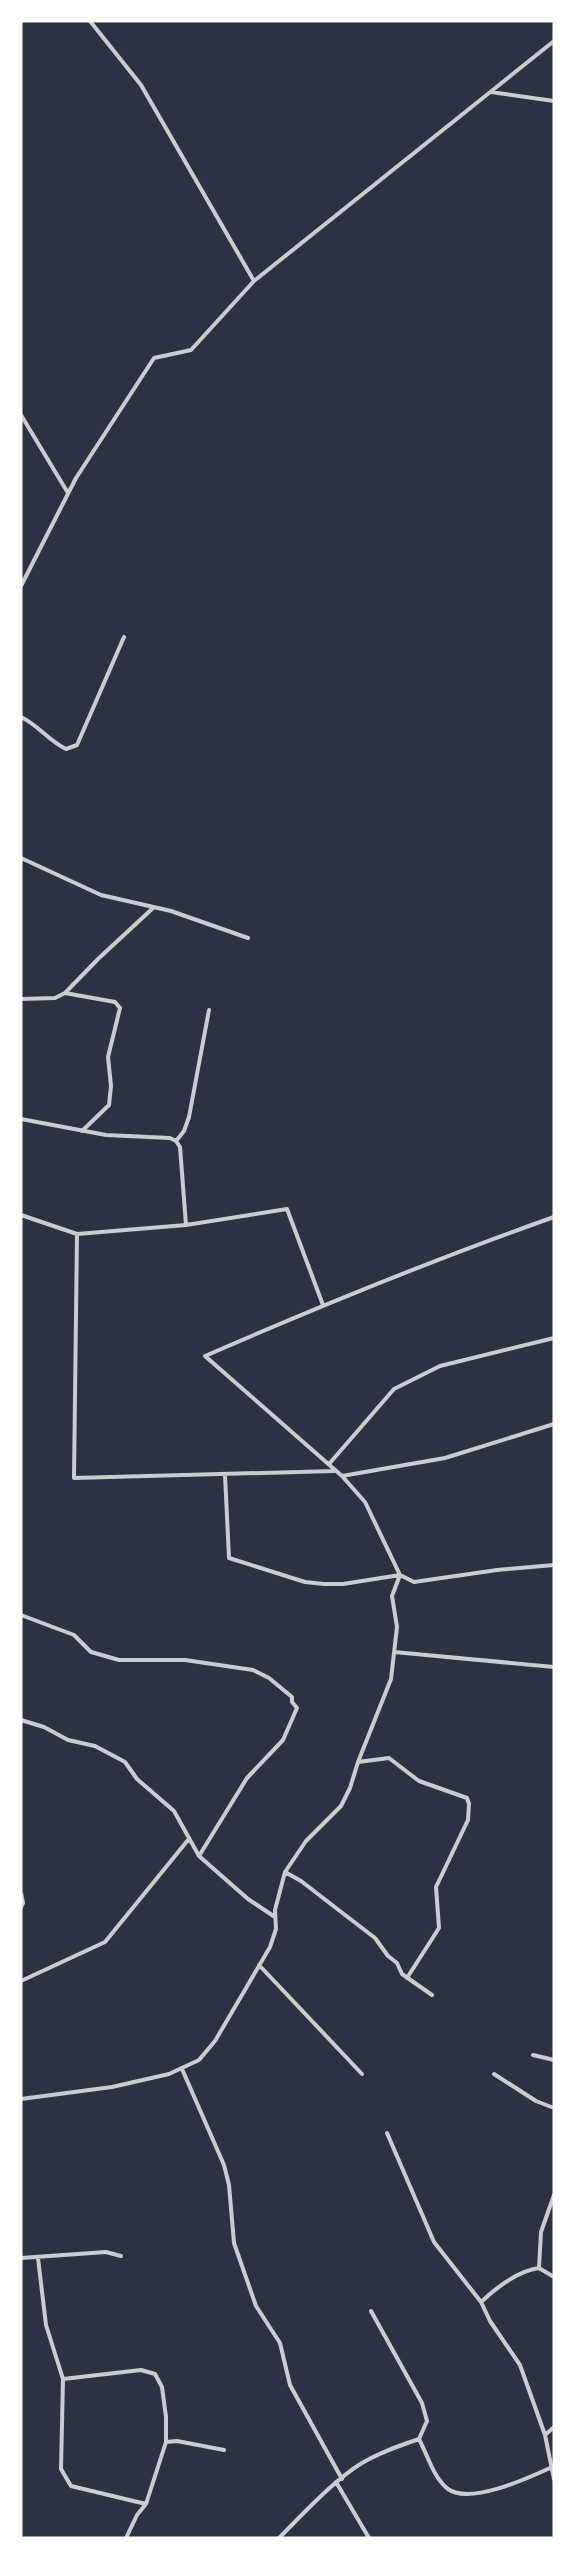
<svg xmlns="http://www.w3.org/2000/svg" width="575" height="2559" viewBox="0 0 575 2559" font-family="'Fira Sans Condensed',sans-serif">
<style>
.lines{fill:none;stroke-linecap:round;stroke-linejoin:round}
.minor{stroke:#caccd0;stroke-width:4}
</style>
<rect width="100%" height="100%" fill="#2d3142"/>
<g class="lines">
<!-- minor -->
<path class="minor" d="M90,21L141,85L254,281
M491,92L554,101
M21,415L68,493
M21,586L76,478L154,358L191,350L254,281L554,41
M21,717C38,725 49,741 66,749L77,745L124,637
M21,858L101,895L171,911L248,938
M65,993L115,1002L120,1008L108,1057L111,1086L109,1105L82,1131
M21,999L55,998L65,993L98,959L153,908
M21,1119L106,1135L170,1138L176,1141L180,1147L186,1225L287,1209L323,1305
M176,1141L184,1131L189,1117L209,1010
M21,1215L77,1234L186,1225
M77,1234L74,1478L334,1471
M329,1464L394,1389L440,1366L554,1338
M225,1475L229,1558L305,1582L324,1584H343L400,1575L414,1582L497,1570L554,1565
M342,1476L445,1458L554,1424
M21,1615L74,1635L91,1652L119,1660H185L253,1670L269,1678L292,1697V1702L297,1708L283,1740L247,1778L199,1856
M394,1652L554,1667
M21,1720L44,1727L68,1740L95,1746L125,1762L137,1779L174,1811L199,1856L248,1899L275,1917
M358,1762L389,1758L419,1781L467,1798L469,1804L468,1820L436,1887L439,1928L407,1978
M285,1872L301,1881L375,1938L388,1956L397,1963L402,1974L432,1995
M21,1893L23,1903L21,1907
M259,1965L362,2074
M21,1981L105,1942L188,1840
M533,2055L554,2060
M182,2069L224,2165L229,2185L234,2243L256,2306L280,2343L290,2385L342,2479
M494,2074L536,2101L554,2108
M21,2099L112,2087L169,2074L199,2060L215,2041L270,1947L276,1929L275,1910L285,1872L306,1841L341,1806L350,1788L358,1762L391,1679L397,1627L392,1596L400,1575L365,1502L342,1476L205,1356C320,1306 435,1259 554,1217
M387,2133L434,2242L481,2302L490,2321L520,2365L545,2435L554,2479
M21,2258L106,2252L121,2256
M38,2258L46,2325L63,2379L61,2469L71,2486L146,2504
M539,2268L541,2232L554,2195
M481,2302C497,2287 517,2271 539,2268L554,2277
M63,2379L141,2370L155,2374L162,2387L166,2417V2442L146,2504L137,2515L126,2538
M545,2435L554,2427
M419,2439C427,2454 434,2479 448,2489C470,2505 528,2478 550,2468
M166,2442L177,2441L224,2450
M336,2482L369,2538
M279,2538C303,2514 334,2480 362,2463C380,2452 399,2446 419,2439L427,2421L422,2403L371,2311"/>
</g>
<!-- border -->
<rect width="575" height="2559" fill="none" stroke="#ffffff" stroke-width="45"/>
</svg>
